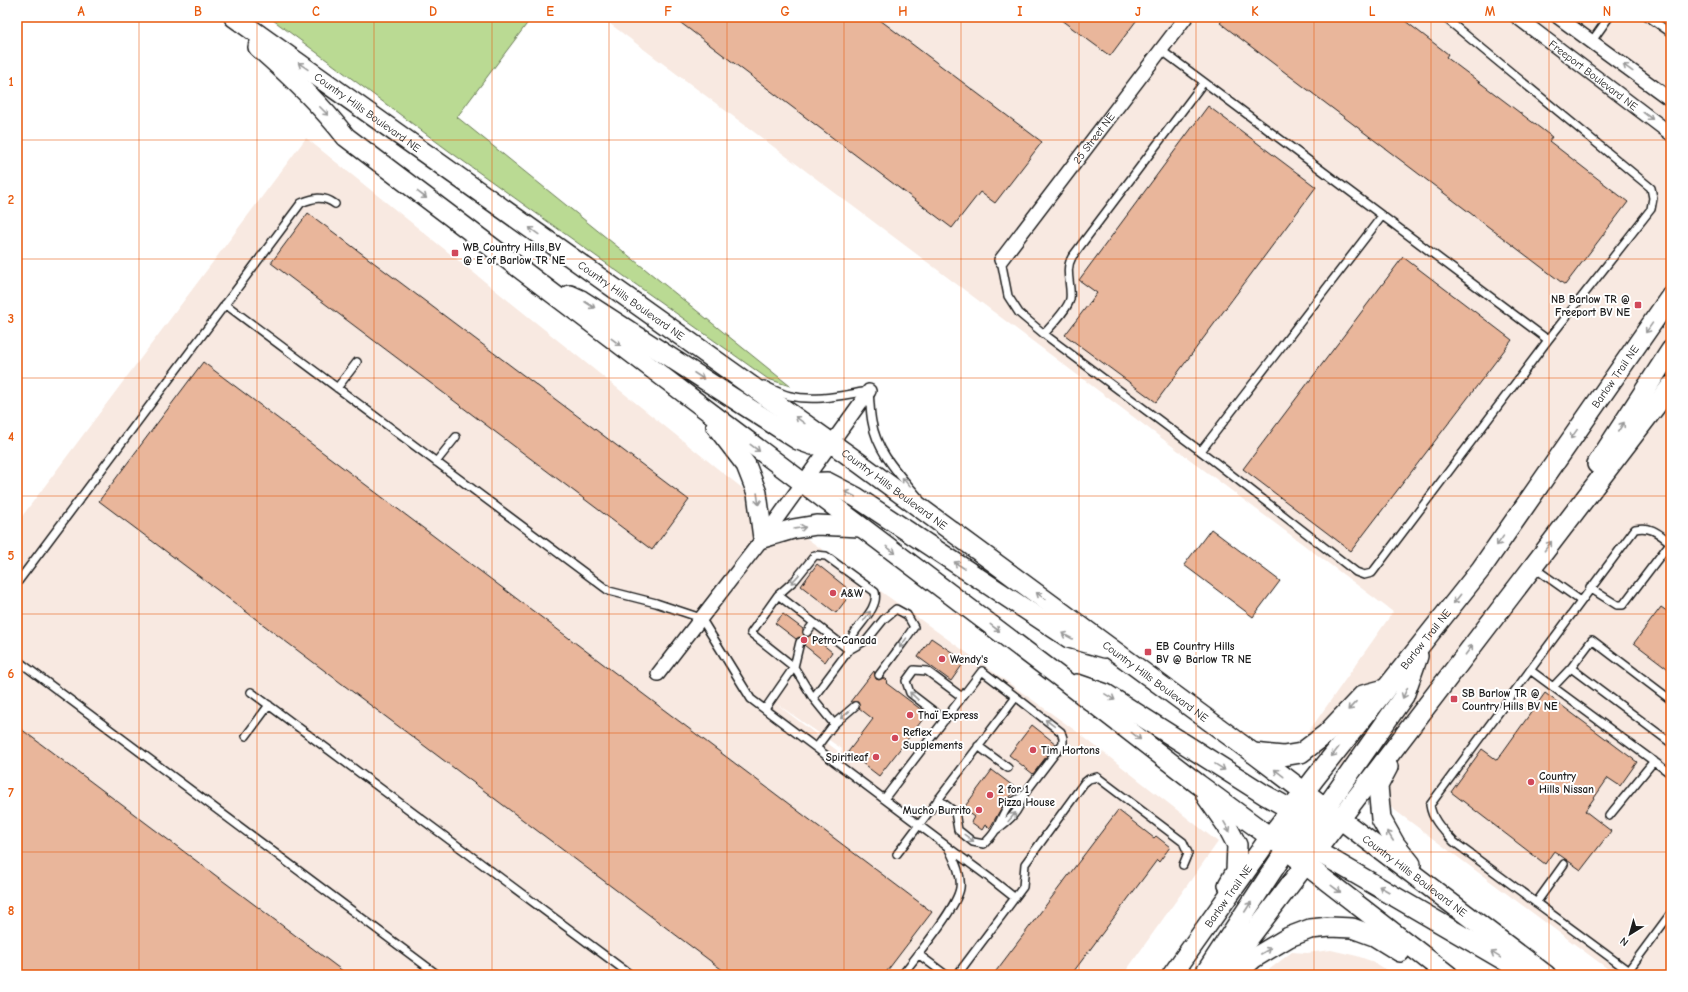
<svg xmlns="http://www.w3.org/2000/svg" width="1688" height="992" viewBox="0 0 1688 992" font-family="'Comic Neue',sans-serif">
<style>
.built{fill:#f8e9e1;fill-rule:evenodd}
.green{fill:#bada93;stroke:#6b7b58}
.building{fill:#e9b69b;stroke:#1c1c1c}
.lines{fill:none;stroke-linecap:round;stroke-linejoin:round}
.lane-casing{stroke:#1c1c1c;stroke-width:10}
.street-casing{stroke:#1c1c1c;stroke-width:16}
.secondary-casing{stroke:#1c1c1c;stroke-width:22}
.lane{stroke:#fff;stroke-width:7}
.street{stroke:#fff;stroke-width:13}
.secondary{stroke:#fff;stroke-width:19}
.oneway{stroke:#999}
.grid{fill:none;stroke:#e8590c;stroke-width:1;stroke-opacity:0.55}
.poi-dot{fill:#d1495b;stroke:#fff;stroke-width:1.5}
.labels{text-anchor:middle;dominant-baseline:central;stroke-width:4;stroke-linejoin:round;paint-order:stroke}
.street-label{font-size:11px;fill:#1c1c1c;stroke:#fff}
.poi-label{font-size:11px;font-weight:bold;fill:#1c1c1c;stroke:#fff;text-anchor:start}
.neatline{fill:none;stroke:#e8590c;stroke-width:1.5}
.grid-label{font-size:13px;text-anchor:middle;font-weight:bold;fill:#e8590c}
</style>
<rect width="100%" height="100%" fill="#fff"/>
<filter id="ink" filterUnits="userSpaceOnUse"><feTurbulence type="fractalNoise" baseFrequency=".025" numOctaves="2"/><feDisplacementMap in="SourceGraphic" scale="8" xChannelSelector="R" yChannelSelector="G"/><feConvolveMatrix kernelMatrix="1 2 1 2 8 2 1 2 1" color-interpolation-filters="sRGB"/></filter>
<g filter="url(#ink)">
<!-- built -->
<path class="built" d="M601,17H1671V975H1616L1302,741L1393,612Z
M306,138L723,473L809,540L1076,731L1218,842L1123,975H17V523ZM774,702L842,749L840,752H839Z
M1331,950L1357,956L1374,962L1395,975H1262L1292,952L1307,953Z"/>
<!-- green -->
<path class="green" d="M269,17H532L457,117L790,386L768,379L449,151Z"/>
<!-- building -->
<path class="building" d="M673,17H876L1042,142L995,203L980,192L952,228Z
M1057,17H1139L1110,56Z
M1225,17H1400L1448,54L1446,57L1552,137L1549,141L1628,202L1565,285L1220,23Z
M1208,106L1316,187L1156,402L1065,335L1097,293L1079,280Z
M308,213L689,500L652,550L271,263Z
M1403,257L1512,340L1351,551L1243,469Z
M203,362L932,912L884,975H729L99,501Z
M1211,529L1280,581L1253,617L1184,565Z
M817,564L852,592L836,613L801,586Z
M1661,607L1671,614V671L1634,643Z
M783,614L803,629L804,636L807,637L811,635L832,652L825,662L804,645L805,641L803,638L799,637L796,639L775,623Z
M931,638L965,661L951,681L918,657Z
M874,671L876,679L879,680L883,678L888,681L886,683L927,714L879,776L848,752L873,719L859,708L858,702H850Z
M1545,693L1637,762L1620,786L1608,778L1585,811L1611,831L1581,870L1554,851L1545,864L1451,792L1482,749L1497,760Z
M1032,725L1056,744L1033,774L1009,755Z
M17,726L348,975H17Z
M992,770L1017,789L1003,805L990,828L985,825L982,830L971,822L974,817L963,809Z
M1118,810L1154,838L1156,836L1170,847L1159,862L1157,860L1071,975H993Z"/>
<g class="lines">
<defs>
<path id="lane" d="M1648,17L1671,33
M1592,41L1609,17
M1204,82L1548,340
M1001,260L1008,296L1019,313L1044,334L1215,462L1356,572L1364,575L1372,573L1548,340L1651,209L1653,198L1651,188L1444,17
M225,304L609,591L656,603L701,618L751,699L948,847C954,860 962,874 960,888C957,908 916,957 902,975
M1044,334C1051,326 1068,309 1070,299C1072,285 1064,271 1072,257L1204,82L1161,50
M764,385C772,389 781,394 790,396C816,402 843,395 869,391C870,401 870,412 872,422C877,453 900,475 919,498
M337,388L357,362
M1201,451L1382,216
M436,462L456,437
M1533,567L1581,601
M17,583L301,203C313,198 323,195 335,204
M1590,588L1617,605H1623L1670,543
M778,595L795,580L815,555L826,556L875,592C879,609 858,624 852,637C850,641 850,646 849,650
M807,632L814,623
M849,650L867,640L884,619L896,609L907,615L914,627L905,640L879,675
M17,660L438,975
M1530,670L1671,774
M1553,687L1571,668
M251,692L631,975
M813,698L794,667L751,633L778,595L849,650L813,698L834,724L816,748
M1671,700L1592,640L1571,668L1671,743
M765,709L794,667L800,642
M945,720L910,693L906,681L914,670L927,671L962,697
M834,724L855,706
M246,736L269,705
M978,746L1008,768
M884,799L982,671L1016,697L897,854
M938,799L955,812L958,830L973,842L984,844C988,840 992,836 995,831C1004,816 1003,805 1022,797L1063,743V738L1061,732L1016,697
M1609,816L1654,761
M996,830C1008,821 1019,813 1022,797
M949,848L991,879L1015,898
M1536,903L1564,864
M918,954L946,975
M1628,971L1671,913
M957,975L1023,887L1025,864L1084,783L1089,779L1097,777L1183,842L1188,853L1183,865
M1634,975L1454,842C1443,830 1432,820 1430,805L1635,529C1652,526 1658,533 1671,543"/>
<g id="street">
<path id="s1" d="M1517,17L1671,134"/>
<path d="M1558,17L1671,100"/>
<path id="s2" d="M1001,260L1186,17"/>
<path d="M658,674L763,538L869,391"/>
</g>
<g id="secondary">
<path id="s3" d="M234,17L851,457L1253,753L1546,975"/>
<path d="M258,47C290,75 320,104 346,137L1061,678L1198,784L1270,837L1448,975"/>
<path d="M570,295L581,300L798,440L812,445L831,443"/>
<path d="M716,426L746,465L757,493L763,538L793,529L817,525L860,527"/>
<path d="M1597,464L1671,350"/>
<path d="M802,483L827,482L856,497L1069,638L1105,648"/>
<path d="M1077,684L1106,694L1265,795C1282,804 1305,819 1324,821C1329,822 1335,820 1340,820"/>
<path d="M1253,753L1283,756L1301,753L1326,734L1363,695L1385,689"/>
<path d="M1388,767L1378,786L1381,819L1395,844L1411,864"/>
<path d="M1206,796L1227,826L1237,845L1236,871L1228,885"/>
<path d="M1275,838C1296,841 1313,849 1332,860L1526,973"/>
<path d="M1305,859L1307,846L1317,820L1404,696L1418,656"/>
<path id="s4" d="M1172,975L1270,837L1315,778L1481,569L1671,296"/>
<path d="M1204,975L1286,850L1303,814V802"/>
<path d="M1221,975L1671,386"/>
<path d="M1235,975L1254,958L1289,937L1310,929L1330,927L1352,928L1374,936L1400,952"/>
</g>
</defs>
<!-- lane casing -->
<use href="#lane" class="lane-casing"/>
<!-- street casing -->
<use href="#street" class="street-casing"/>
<!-- secondary casing -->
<use href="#secondary" class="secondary-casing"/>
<!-- lane -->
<use href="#lane" class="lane"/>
<!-- street -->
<use href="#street" class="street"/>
<!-- secondary -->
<use href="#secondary" class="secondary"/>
</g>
<!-- one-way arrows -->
<defs><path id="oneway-shaft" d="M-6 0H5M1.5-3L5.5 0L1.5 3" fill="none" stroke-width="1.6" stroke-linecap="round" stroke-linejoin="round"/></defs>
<g class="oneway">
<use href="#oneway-shaft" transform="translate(303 66) rotate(-145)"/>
<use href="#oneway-shaft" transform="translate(1628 68) rotate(-144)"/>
<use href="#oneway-shaft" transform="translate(324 111) rotate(45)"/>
<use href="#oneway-shaft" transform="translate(1648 116) rotate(37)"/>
<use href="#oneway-shaft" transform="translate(422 195) rotate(37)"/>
<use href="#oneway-shaft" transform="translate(534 231) rotate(-144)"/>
<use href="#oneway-shaft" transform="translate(590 305) rotate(33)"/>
<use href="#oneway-shaft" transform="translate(1649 328) rotate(125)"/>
<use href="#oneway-shaft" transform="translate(616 342) rotate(37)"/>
<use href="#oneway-shaft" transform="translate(699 376) rotate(33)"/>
<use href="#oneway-shaft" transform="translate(800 420) rotate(-144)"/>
<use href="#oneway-shaft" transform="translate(1621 427) rotate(-57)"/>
<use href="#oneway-shaft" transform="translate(1574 434) rotate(125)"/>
<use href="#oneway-shaft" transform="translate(755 448) rotate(37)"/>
<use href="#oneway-shaft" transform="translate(906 482) rotate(-130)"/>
<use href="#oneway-shaft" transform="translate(850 494) rotate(-152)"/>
<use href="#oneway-shaft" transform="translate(758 499) rotate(82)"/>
<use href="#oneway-shaft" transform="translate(800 528) rotate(-9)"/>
<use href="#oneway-shaft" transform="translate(1500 541) rotate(125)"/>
<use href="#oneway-shaft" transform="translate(1548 546) rotate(-53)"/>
<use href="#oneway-shaft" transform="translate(891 550) rotate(37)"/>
<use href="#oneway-shaft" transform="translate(959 565) rotate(-147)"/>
<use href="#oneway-shaft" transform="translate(795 579) rotate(133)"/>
<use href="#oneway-shaft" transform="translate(1041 596) rotate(-144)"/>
<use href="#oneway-shaft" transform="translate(1457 599) rotate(128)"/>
<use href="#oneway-shaft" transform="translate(867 616) rotate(-55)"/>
<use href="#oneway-shaft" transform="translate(995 628) rotate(37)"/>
<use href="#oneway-shaft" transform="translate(1067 636) rotate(-152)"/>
<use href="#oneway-shaft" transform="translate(903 643) rotate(126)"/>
<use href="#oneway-shaft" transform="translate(1469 650) rotate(-53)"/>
<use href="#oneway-shaft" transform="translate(1405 693) rotate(114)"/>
<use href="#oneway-shaft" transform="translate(914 696) rotate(-137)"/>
<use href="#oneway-shaft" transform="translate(1110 697) rotate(31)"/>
<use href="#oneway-shaft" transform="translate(1352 706) rotate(133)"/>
<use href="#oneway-shaft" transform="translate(845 715) rotate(140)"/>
<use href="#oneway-shaft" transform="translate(1050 723) rotate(-143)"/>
<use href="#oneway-shaft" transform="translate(1136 736) rotate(38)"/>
<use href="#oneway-shaft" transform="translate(1335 752) rotate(128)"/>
<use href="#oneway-shaft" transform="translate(1220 767) rotate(32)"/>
<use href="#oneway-shaft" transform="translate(1279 773) rotate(-142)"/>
<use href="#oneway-shaft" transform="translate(1012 817) rotate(-50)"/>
<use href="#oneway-shaft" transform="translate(1227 827) rotate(60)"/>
<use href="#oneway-shaft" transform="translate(1390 836) rotate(-123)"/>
<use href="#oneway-shaft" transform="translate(969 838) rotate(36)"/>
<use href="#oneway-shaft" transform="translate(1336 889) rotate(37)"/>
<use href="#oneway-shaft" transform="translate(1384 889) rotate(-150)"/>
<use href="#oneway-shaft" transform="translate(1248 907) rotate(-57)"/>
<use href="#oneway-shaft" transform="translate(1266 951) rotate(-30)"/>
<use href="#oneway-shaft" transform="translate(1496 955) rotate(-149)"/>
</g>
</g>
<!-- grid -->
<path class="grid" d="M139,17V975M257,17V975M374,17V975M492,17V975M609,17V975M727,17V975M844,17V975M961,17V975M1079,17V975M1196,17V975M1314,17V975M1431,17V975M1549,17V975M17,140H1671M17,259H1671M17,378H1671M17,496H1671M17,614H1671M17,733H1671M17,852H1671"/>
<!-- markers -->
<g class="poi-dot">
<rect x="451" y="249" width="8" height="8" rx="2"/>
<rect x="1634" y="301" width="8" height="8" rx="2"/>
<circle cx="833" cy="593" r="4"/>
<circle cx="804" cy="640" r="4"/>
<rect x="1144" y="648" width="8" height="8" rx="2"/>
<circle cx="942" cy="659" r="4"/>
<rect x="1450" y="695" width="8" height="8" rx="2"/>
<circle cx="910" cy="715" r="4"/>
<circle cx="895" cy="738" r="4"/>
<circle cx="1033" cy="750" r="4"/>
<circle cx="876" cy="757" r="4"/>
<circle cx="1531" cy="782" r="4"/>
<circle cx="990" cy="795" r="4"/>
<circle cx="979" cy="810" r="4"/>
</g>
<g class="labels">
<!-- street labels -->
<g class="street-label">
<text stroke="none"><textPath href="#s1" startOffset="96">Freeport Boulevard NE</textPath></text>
<text stroke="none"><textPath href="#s3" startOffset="164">Country Hills Boulevard NE</textPath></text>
<text stroke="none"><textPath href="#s2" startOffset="153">25 Street NE</textPath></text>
<text stroke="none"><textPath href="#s3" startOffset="488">Country Hills Boulevard NE</textPath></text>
<text stroke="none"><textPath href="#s4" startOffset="745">Barlow Trail NE</textPath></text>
<text stroke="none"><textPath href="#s3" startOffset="812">Country Hills Boulevard NE</textPath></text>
<text stroke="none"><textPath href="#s4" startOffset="421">Barlow Trail NE</textPath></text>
<text stroke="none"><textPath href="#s3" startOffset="1136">Country Hills Boulevard NE</textPath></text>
<text stroke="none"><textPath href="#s3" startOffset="1460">Country Hills Boulevard NE</textPath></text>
<text stroke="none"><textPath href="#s4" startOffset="97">Barlow Trail NE</textPath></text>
</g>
<!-- poi labels -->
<g class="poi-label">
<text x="463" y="247">WB Country Hills BV<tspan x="463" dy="13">@ E of Barlow TR NE</tspan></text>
<text x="1630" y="299" text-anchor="end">NB Barlow TR @<tspan x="1630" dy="13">Freeport BV NE</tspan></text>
<text x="841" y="593">A&amp;W</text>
<text x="812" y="640">Petro-Canada</text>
<text x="1156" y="646">EB Country Hills<tspan x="1156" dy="13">BV @ Barlow TR NE</tspan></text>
<text x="950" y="659">Wendy's</text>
<text x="1462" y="693">SB Barlow TR @<tspan x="1462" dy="13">Country Hills BV NE</tspan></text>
<text x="918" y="715">Thaï Express</text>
<text x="903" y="732">Reflex<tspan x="903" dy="13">Supplements</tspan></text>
<text x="1041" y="750">Tim Hortons</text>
<text x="868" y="757" text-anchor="end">Spiritleaf</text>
<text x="1539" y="776">Country<tspan x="1539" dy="13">Hills Nissan</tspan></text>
<text x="998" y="789">2 for 1<tspan x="998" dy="13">Pizza House</tspan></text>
<text x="971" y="810" text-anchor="end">Mucho Burrito</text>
</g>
</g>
<!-- margin -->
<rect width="1688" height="992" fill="none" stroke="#fff" stroke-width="44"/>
<!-- north arrow -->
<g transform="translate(1630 934) rotate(217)" stroke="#ffffff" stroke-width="3" paint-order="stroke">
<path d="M0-3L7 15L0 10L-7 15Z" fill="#1c1c1c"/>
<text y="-6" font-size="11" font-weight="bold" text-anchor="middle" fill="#1c1c1c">N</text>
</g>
<rect x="22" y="22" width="1644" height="948" class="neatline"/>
<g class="grid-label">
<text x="81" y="16">A</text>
<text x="198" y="16">B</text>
<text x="316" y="16">C</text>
<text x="433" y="16">D</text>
<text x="550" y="16">E</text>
<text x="668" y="16">F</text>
<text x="785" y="16">G</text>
<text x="903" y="16">H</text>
<text x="1020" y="16">I</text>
<text x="1138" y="16">J</text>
<text x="1255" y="16">K</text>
<text x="1372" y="16">L</text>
<text x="1490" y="16">M</text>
<text x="1607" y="16">N</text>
<text x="11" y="86">1</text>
<text x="11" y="204">2</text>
<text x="11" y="323">3</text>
<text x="11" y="441">4</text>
<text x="11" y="560">5</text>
<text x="11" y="678">6</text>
<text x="11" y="797">7</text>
<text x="11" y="915">8</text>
</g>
</svg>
